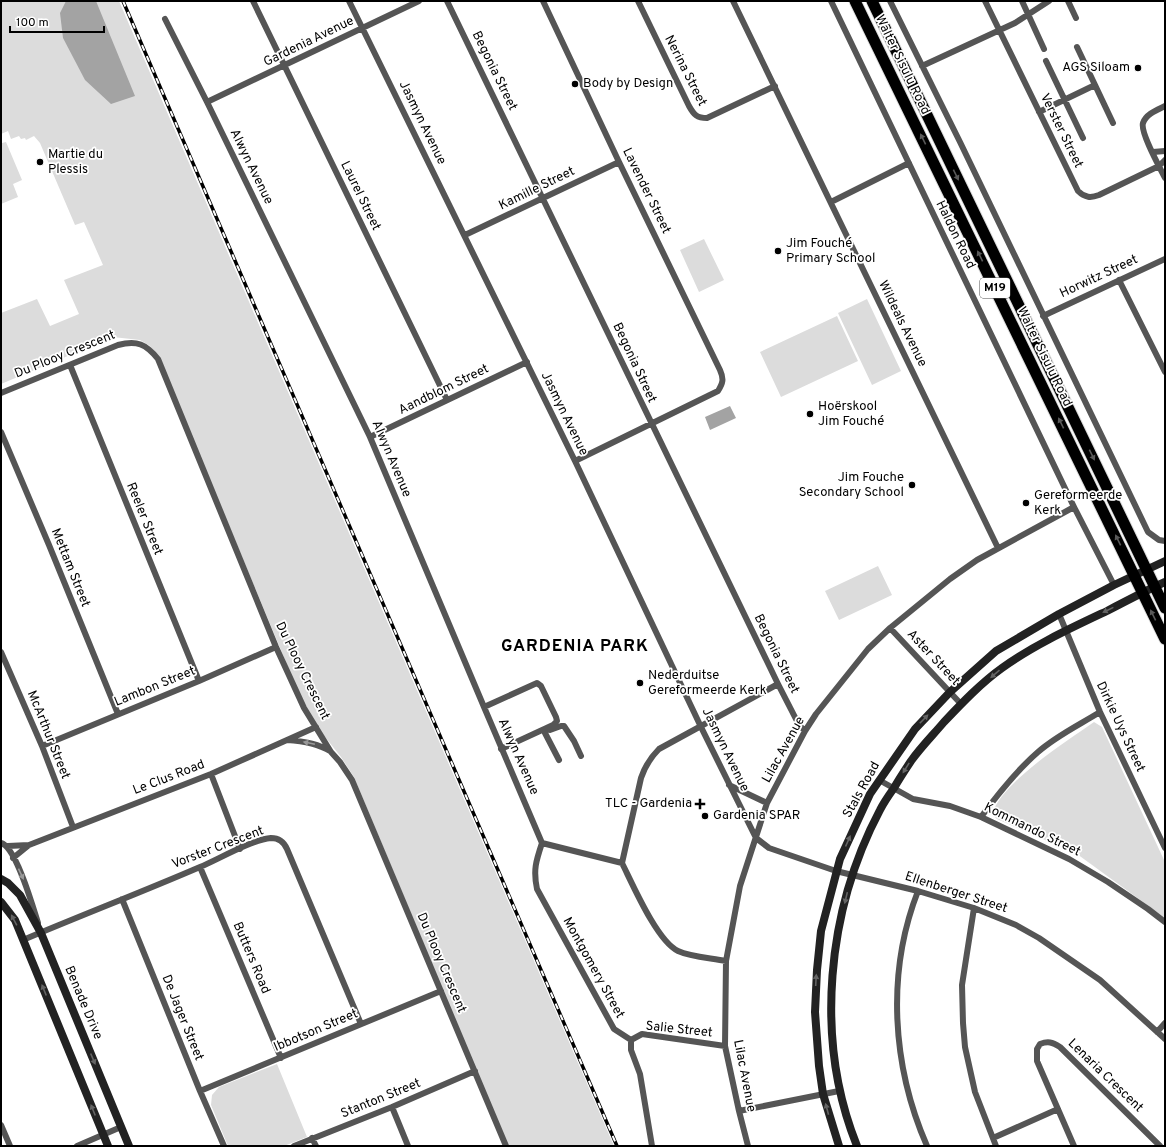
<svg xmlns="http://www.w3.org/2000/svg" width="1166" height="1147" viewBox="0 0 1166 1147" font-family="Overpass,sans-serif">
<style>
.green{fill:#dcdcdc}
.water{fill:#a3a3a3}
.lines{fill:none;stroke-linecap:round;stroke-linejoin:round}
.highway-casing{stroke:#dbdbdb;stroke-width:13}
.street{stroke:#555;stroke-width:6}
.secondary{stroke:#222;stroke-width:8}
.highway{stroke:#000;stroke-width:11}
.rail-casing{stroke:#000;stroke-width:3.5}
.rail{stroke:#fff;stroke-width:2;stroke-dasharray:6;stroke-linecap:butt}
.oneway{fill:#595959}
.oneway2{fill:#646464}
.oneway3{fill:#999}
.poi-dot{fill:#000;stroke:#fff;stroke-width:1.5}
.labels{text-anchor:middle;dominant-baseline:central;stroke-width:3.5;stroke-linejoin:round;paint-order:stroke}
.shield{fill:#fff;stroke:#4c4c4c;stroke-width:1}
.shield-label{font-size:12px;font-weight:bold;fill:#000}
.street-label{font-size:13px;fill:#000;stroke:#fff}
.poi-label{font-size:13px;fill:#000;stroke:#fff;text-anchor:start}
.district-label{font-size:17px;font-weight:bold;letter-spacing:1px;fill:#000;stroke:#fff}
</style>
<rect width="100%" height="100%" fill="#fff"/>
<!-- green -->
<path class="green" d="M1,1H119L614,1146H508L354,777L341,757L314,723L306,710L159,358L150,346L140,340L113,337L1,384V313L37,299L50,326L79,314L64,280L103,265L84,222L75,225L40,143L34,136L26,140L25,138L21,139L19,136L11,139L8,131L1,134Z
M1,141L2,143L6,142L22,180L13,184L18,197L1,204Z
M704,239L724,280L699,292L680,250Z
M867,299L901,371L872,385L838,313Z
M837,316L858,361L781,397L760,352Z
M878,566L892,595L839,620L825,591Z
M1094,722L1102,727L1165,862V918L1077,854L997,819L992,814C1003,781 1066,742 1094,722Z
M277,1064L307,1137L284,1146H228L211,1105L212,1095L219,1087Z"/>
<!-- water -->
<path class="water" d="M66,1H96L135,96L111,104L85,80L63,38L60,13Z
M730,406L736,418L710,430L705,417Z"/>
<g class="lines">
<defs>
<path id="highway" d="M855,1L1165,639
M872,1L1165,608"/>
</defs>
<!-- highway casing -->
<use href="#highway" class="highway-casing"/>
<!-- street -->
<path class="street" d="M253,1L447,400
M349,1L575,461L701,727L756,838L769,848L836,871L918,891L974,908L1016,925L1039,938L1100,980L1165,1039
M447,1L778,684L799,725L805,731
M543,1L619,162L720,370C724,379 723,383 718,391L575,461
M638,1L689,106C694,115 697,118 707,118L775,86
M733,1L998,548
M831,1L1074,507L1114,585
M890,1L960,142L1148,532L1159,540L1165,541
M985,1L1078,191C1085,198 1091,198 1099,195L1159,166L1165,160
M1022,1L1044,49
M1068,1L1076,18
M165,19L207,102L370,437L484,707L542,843
M1077,47L1113,123
M1046,61L1083,138
M922,66L1015,23L1049,1
M207,102L419,1
M1165,106C1157,110 1146,114 1143,123C1140,132 1160,168 1165,178
M1039,112L1095,85
M1153,152L1165,151
M831,202L909,163
M465,235L619,162
M1119,280L1165,372
M1043,316L1165,259
M70,365L199,681
M1,393L118,345C137,340 146,344 158,359L276,647L304,708L331,752L340,762L352,780L506,1146
M1,432L49,545L118,714
M370,437L527,362
M1059,614L1100,712L1165,848
M890,628L961,704
M1,652L42,746L73,827
M484,707L537,683L541,686L556,717L557,721L553,725L501,749
M550,730L561,726H564L574,741L581,756
M545,733L559,760
M287,740C302,741 317,743 330,751
M42,746L199,681L276,647
M211,774L240,849
M879,780L913,799L950,806L981,817L1069,859L1108,882L1148,909L1165,922
M729,785L767,803
M981,817C998,794 1016,771 1038,752C1056,736 1079,725 1100,712
M1,843C16,847 33,907 38,923
M542,843C536,861 533,870 537,889L614,1029L631,1040V1050L640,1074L652,1146
M542,843L622,863
M8,846L29,845
M13,858L29,845L211,774L316,727
M200,867L281,1058
M918,891C886,973 892,1066 927,1146
M122,899L200,1091L224,1146
M974,908L962,985L963,1023L965,1047L975,1092L996,1146
M23,940C82,915 142,892 200,867C219,859 251,840 271,838C279,838 284,842 287,849L361,1024
M726,961C712,958 691,957 678,951C657,941 633,885 622,863L641,778C645,766 650,758 659,749L778,684
M1157,1032L1165,1023
M631,1040L642,1034L725,1046
M200,1091L441,991
M392,1107L408,1146
M739,1111L839,1091
M1,1125L10,1146
M312,1138L316,1146
M993,1138L1058,1109
M77,1146L121,1127
M294,1146L392,1107L475,1071
M748,1146L739,1111L725,1046L726,961L740,886L767,803L805,731L816,714L868,649L890,628L950,579L977,560L1074,507
M1074,1146L1037,1061V1049L1040,1044C1048,1041 1052,1042 1060,1047L1160,1146"/>
<!-- secondary -->
<path class="secondary" d="M1,879L8,883L20,895L41,933L129,1146
M1,902L15,920L108,1146
M839,1146L823,1094L819,1066L815,1012L817,970L821,931L840,859L870,794L915,729L950,692L996,651L1059,614L1114,585L1165,561
M857,1146C814,1039 827,910 880,810C884,802 889,795 894,788C899,779 905,770 911,761C921,747 933,735 944,722C962,703 981,683 1002,668C1034,645 1071,628 1107,611C1126,601 1145,591 1165,582"/>
<!-- highway -->
<use href="#highway" class="highway"/>
<defs>
<path id="rail" d="M123,1L617,1146"/>
</defs>
<!-- rail casing -->
<use href="#rail" class="rail-casing"/>
<!-- rail -->
<use href="#rail" class="rail"/>
</g>
<!-- one-way arrows -->
<defs><path id="oneway-solid" d="M-6-.8H1V-3.2L6.5 0L1 3.2V.8H-6Z"/></defs>
<g class="oneway">
<use href="#oneway-solid" transform="translate(923 139) rotate(-116)"/>
<use href="#oneway-solid" transform="translate(956 175) rotate(64)"/>
<use href="#oneway-solid" transform="translate(980 256) rotate(-116)"/>
<use href="#oneway-solid" transform="translate(1061 423) rotate(-116)"/>
<use href="#oneway-solid" transform="translate(1092 455) rotate(64)"/>
<use href="#oneway-solid" transform="translate(1118 540) rotate(-116)"/>
<use href="#oneway-solid" transform="translate(1153 615) rotate(-116)"/>
</g>
<g class="oneway2">
<use href="#oneway-solid" transform="translate(1108 610) rotate(154)"/>
<use href="#oneway-solid" transform="translate(995 674) rotate(139)"/>
<use href="#oneway-solid" transform="translate(924 719) rotate(-46)"/>
<use href="#oneway-solid" transform="translate(906 768) rotate(122)"/>
<use href="#oneway-solid" transform="translate(848 841) rotate(-66)"/>
<use href="#oneway-solid" transform="translate(846 898) rotate(103)"/>
<use href="#oneway-solid" transform="translate(14 920) rotate(-118)"/>
<use href="#oneway-solid" transform="translate(816 980) rotate(-87)"/>
<use href="#oneway-solid" transform="translate(44 990) rotate(-112)"/>
<use href="#oneway-solid" transform="translate(93 1059) rotate(67)"/>
<use href="#oneway-solid" transform="translate(827 1109) rotate(-105)"/>
<use href="#oneway-solid" transform="translate(93 1110) rotate(-112)"/>
</g>
<g class="oneway3">
<use href="#oneway-solid" transform="translate(309 743) rotate(-168)"/>
<use href="#oneway-solid" transform="translate(21 874) rotate(65)"/>
</g>
<!-- markers -->
<g class="poi-dot">
<circle cx="1138" cy="68" r="4"/>
<circle cx="575" cy="84" r="4"/>
<circle cx="40" cy="162" r="4"/>
<circle cx="778" cy="251" r="4"/>
<circle cx="810" cy="414" r="4"/>
<circle cx="912" cy="485" r="4"/>
<circle cx="1026" cy="503" r="4"/>
<circle cx="640" cy="683" r="4"/>
<path d="M698 798h4v4h4v4h-4v4h-4v-4h-4v-4h4z"/>
<circle cx="705" cy="816" r="4"/>
</g>
<g class="labels">
<!-- shield labels -->
<rect class="shield" x="980" y="278" width="30" height="20" rx="3"/>
<g class="shield-label">
<text x="995" y="288">M19</text>
</g>
<!-- street labels -->
<g class="street-label">
<text transform="translate(309 42) rotate(-26)">Gardenia Avenue</text>
<text transform="translate(902 65) rotate(64)">Walter Sisulu Road</text>
<text transform="translate(494 71) rotate(64)">Begonia Street</text>
<text transform="translate(685 71) rotate(63)">Nerina Street</text>
<text transform="translate(422 123) rotate(64)">Jasmyn Avenue</text>
<text transform="translate(1061 131) rotate(64)">Verster Street</text>
<text transform="translate(251 167) rotate(64)">Alwyn Avenue</text>
<text transform="translate(537 189) rotate(-26)">Kamille Street</text>
<text transform="translate(646 191) rotate(64)">Lavender Street</text>
<text transform="translate(360 196) rotate(64)">Laurel Street</text>
<text transform="translate(955 235) rotate(64)">Haldon Road</text>
<text transform="translate(1099 277) rotate(-25)">Horwitz Street</text>
<text transform="translate(902 324) rotate(64)">Wildeals Avenue</text>
<text transform="translate(65 355) rotate(-22)">Du Plooy Crescent</text>
<text transform="translate(1044 357) rotate(64)">Walter Sisulu Road</text>
<text transform="translate(634 363) rotate(65)">Begonia Street</text>
<text transform="translate(444 390) rotate(-26)">Aandblom Street</text>
<text transform="translate(564 414) rotate(64)">Jasmyn Avenue</text>
<text transform="translate(391 459) rotate(67)">Alwyn Avenue</text>
<text transform="translate(144 519) rotate(68)">Reeler Street</text>
<text transform="translate(70 568) rotate(68)">Mettam Street</text>
<text transform="translate(776 654) rotate(64)">Begonia Street</text>
<text transform="translate(933 658) rotate(47)">Aster Street</text>
<text transform="translate(302 671) rotate(64)">Du Plooy Crescent</text>
<text transform="translate(155 687) rotate(-22)">Lambon Street</text>
<text transform="translate(1120 727) rotate(65)">Dirkie Uys Street</text>
<text transform="translate(48 735) rotate(68)">McArthur Street</text>
<text transform="translate(725 750) rotate(64)">Jasmyn Avenue</text>
<text transform="translate(784 750) rotate(-61)">Lilac Avenue</text>
<text transform="translate(518 757) rotate(66)">Alwyn Avenue</text>
<text transform="translate(169 778) rotate(-21)">Le Clus Road</text>
<text transform="translate(862 790) rotate(-61)">Stals Road</text>
<text transform="translate(1032 830) rotate(26)">Kommando Street</text>
<text transform="translate(218 848) rotate(-21)">Vorster Crescent</text>
<text transform="translate(956 893) rotate(18)">Ellenberger Street</text>
<text transform="translate(251 958) rotate(67)">Butters Road</text>
<text transform="translate(441 963) rotate(67)">Du Plooy Crescent</text>
<text transform="translate(593 968) rotate(61)">Montgomery Street</text>
<text transform="translate(83 1003) rotate(67)">Benade Drive</text>
<text transform="translate(182 1018) rotate(68)">De Jager Street</text>
<text transform="translate(679 1030) rotate(6)">Salie Street</text>
<text transform="translate(316 1031) rotate(-23)">Ibbotson Street</text>
<text transform="translate(744 1076) rotate(79)">Lilac Avenue</text>
<text transform="translate(1105 1076) rotate(44)">Lenaria Crescent</text>
<text transform="translate(381 1099) rotate(-22)">Stanton Street</text>
</g>
<!-- poi labels -->
<g class="poi-label">
<text x="1130" y="68" text-anchor="end">AGS Siloam</text>
<text x="583" y="84">Body by Design</text>
<text x="48" y="155">Martie du<tspan x="48" dy="15">Plessis</tspan></text>
<text x="786" y="244">Jim Fouché<tspan x="786" dy="15">Primary School</tspan></text>
<text x="818" y="407">Hoërskool<tspan x="818" dy="15">Jim Fouché</tspan></text>
<text x="904" y="478" text-anchor="end">Jim Fouche<tspan x="904" dy="15">Secondary School</tspan></text>
<text x="1034" y="496">Gereformeerde<tspan x="1034" dy="15">Kerk</tspan></text>
<text x="648" y="676">Nederduitse<tspan x="648" dy="15">Gereformeerde Kerk</tspan></text>
<text x="692" y="804" text-anchor="end">TLC - Gardenia</text>
<text x="713" y="816">Gardenia SPAR</text>
</g>
<!-- district labels -->
<g class="district-label">
<text x="575" y="647">GARDENIA PARK</text>
</g>
</g>
<!-- border -->
<rect width="1166" height="1147" fill="none" stroke="#000000" stroke-width="4"/>
<!-- scale -->
<path d="M10 26v6h94v-6" fill="none" stroke="#000000" stroke-width="2"/>
<text x="16" y="26" font-size="12" fill="#000000" stroke="#ffffff" stroke-width="3" paint-order="stroke">100 m</text>
</svg>
